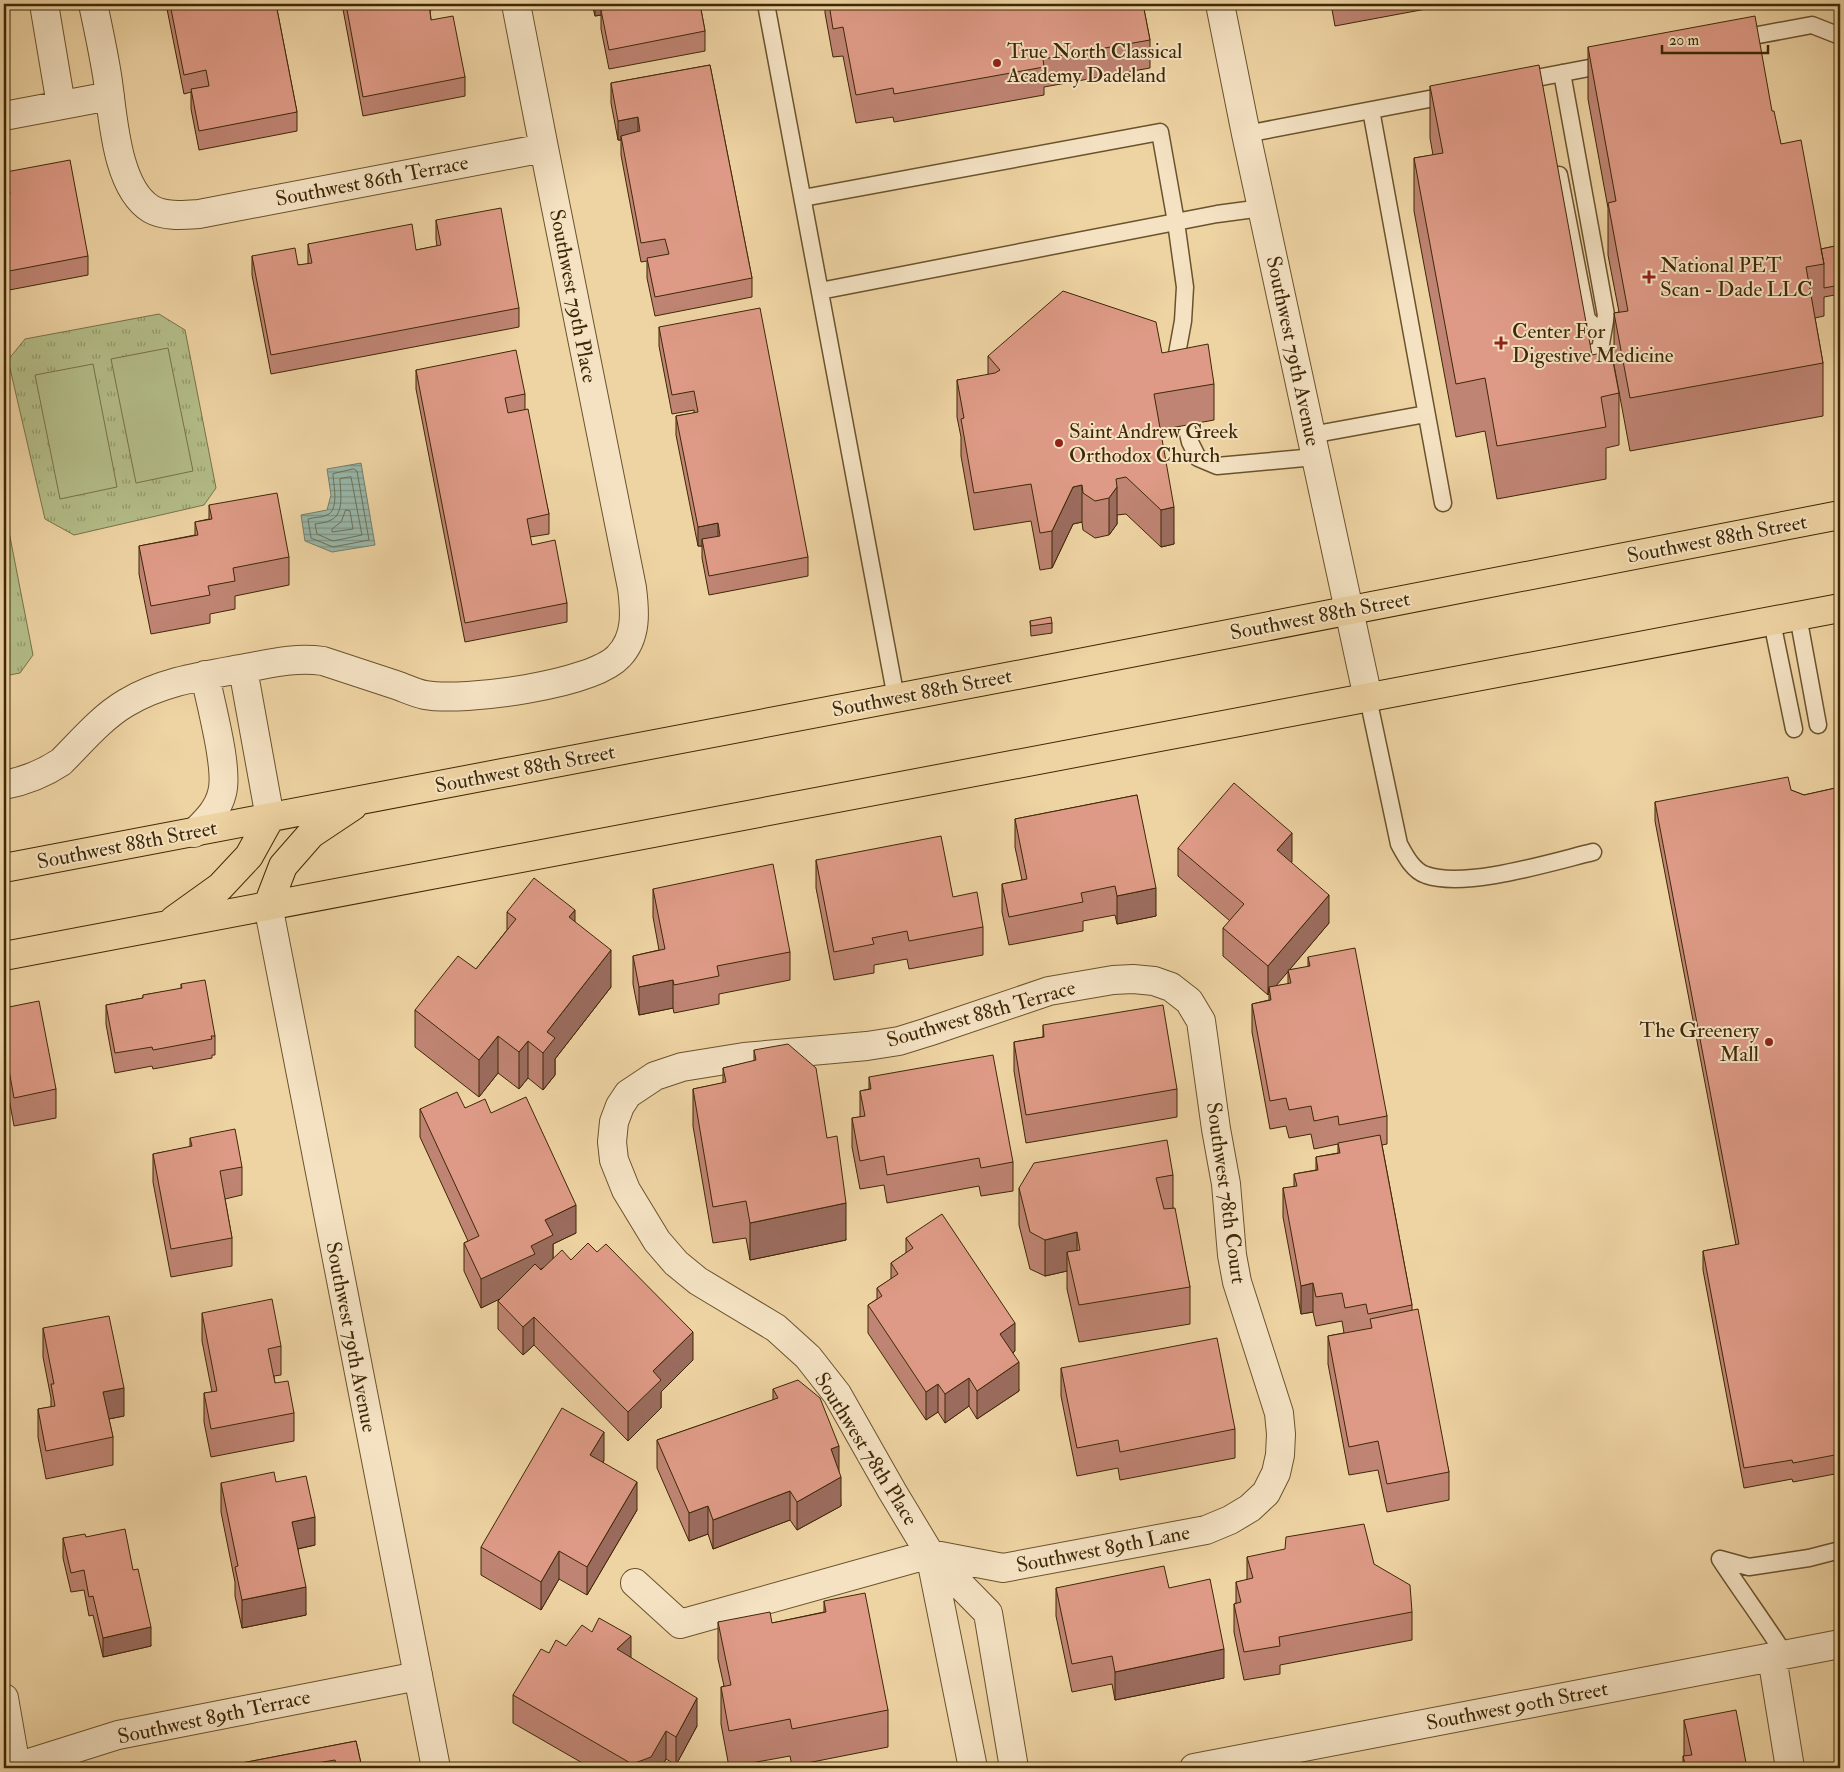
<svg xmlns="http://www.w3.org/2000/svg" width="1844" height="1772" viewBox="0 0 1844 1772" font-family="'IM FELL Double Pica',serif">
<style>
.grass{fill:url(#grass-tufts);stroke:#797347}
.pitch{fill:#b4be89;stroke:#797347}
.water{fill:url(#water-rules);stroke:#757e68}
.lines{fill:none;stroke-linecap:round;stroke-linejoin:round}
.shore{stroke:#6c7058;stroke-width:1}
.service-casing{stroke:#6a532c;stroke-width:19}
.minor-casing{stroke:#6a532c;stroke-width:30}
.tertiary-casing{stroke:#6a532c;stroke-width:30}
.primary-casing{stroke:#3e2805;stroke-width:30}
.service{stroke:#f4e2c3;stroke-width:16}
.minor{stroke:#f4e2c3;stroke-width:28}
.tertiary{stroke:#f4e2c3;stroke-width:28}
.primary{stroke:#eed3a3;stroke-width:28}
.wall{fill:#bf8473;stroke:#3e2805;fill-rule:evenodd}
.shaded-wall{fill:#9b6c5e;stroke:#3e2805}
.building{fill:#de9a86;stroke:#3e2805}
.poi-dot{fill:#8f2418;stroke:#f4e2c3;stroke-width:2}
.labels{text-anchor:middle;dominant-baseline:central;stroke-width:4;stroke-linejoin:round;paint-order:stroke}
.poi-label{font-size:21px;fill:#3e2805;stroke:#f4e2c3;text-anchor:start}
.street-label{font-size:21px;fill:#3e2805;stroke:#f4e2c3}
</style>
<defs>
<pattern id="grass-tufts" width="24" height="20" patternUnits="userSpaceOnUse" patternTransform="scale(1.25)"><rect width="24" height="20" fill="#b4be89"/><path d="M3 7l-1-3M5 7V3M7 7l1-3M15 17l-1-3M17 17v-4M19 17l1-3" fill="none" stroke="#949a6e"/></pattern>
<pattern id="water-rules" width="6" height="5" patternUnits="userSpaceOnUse" patternTransform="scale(1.25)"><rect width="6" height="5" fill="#99b7aa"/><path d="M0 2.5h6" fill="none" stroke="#7e9588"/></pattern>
</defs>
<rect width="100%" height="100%" fill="#eed3a3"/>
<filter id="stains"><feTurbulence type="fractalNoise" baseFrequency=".004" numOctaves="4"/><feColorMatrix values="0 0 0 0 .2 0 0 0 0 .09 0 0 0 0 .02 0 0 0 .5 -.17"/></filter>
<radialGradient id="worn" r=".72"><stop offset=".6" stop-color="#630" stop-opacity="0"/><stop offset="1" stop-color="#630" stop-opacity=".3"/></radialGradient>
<!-- grass -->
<path class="grass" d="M159,314L185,330L216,488L204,505L74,535L45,519L8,360L25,339Z
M4,506L33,655L20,673L4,676Z"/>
<!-- pitch -->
<path class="pitch" d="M168,348L193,471L136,483L111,359Z
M93,364L117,487L60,499L35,375Z"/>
<!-- water -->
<path class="water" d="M361,463L375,545L332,552L305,541L301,515L327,510L331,495L327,469Z"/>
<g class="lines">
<!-- shore -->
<path class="shore" d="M354,469L357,471L369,540L333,547L311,538L308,519C314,517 321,518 327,515C340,510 333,483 333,474Z
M351,477L362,535L333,541L317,534L315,524C320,523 326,523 331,520C345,514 340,490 340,479Z
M346,510L350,511L353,529L332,532V529L341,522Z"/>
<defs>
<path id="service" d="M766,4L896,698
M1737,39L1812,25L1840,36
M1562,73L1606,315L1600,350L1583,356
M1521,81L1610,64
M1371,110L1443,503
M1246,134L1450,95
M1559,175L1587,319L1602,334
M803,198L1160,132L1176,222L1185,287L1183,321L1174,370
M820,291L1217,214L1262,208
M1181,404L1190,442L1198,458L1217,466L1315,457
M1311,435L1426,414
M1798,616L1818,725
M1772,622L1794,729
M1368,698L1399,844C1405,855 1413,871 1426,875C1465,889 1552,862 1593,852
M1720,1559L1749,1567L1809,1558L1840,1550
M1720,1559C1741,1591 1764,1622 1785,1655"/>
<path id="minor" d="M44,4L61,105
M93,4C98,27 103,51 107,75C113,112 115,187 151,209C165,217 184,215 199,214L544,148
M4,116L110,96
M243,669L270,818
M4,785C25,781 43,774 61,762C81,742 102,717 126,703C161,682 201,676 240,669C269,664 293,657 323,661C348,669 372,677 396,685C405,688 415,693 425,695C463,702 593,685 619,656C637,637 635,612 632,588L544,148L516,4
M194,833C206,821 218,810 222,793C229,769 210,702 205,675
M930,1554L973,1768
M635,1583L680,1624L930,1554L1003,1568L1206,1530L1230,1520L1250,1508L1266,1493L1276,1473L1280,1455L1281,1434L1279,1413L1237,1282L1232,1255L1226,1184L1216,1129L1201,1021L1189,1001L1171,987L1154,981L1133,979L1113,980L1049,991L928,1032L899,1041L867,1046L744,1057L682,1067L655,1076L628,1094L620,1106L614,1122L612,1142L614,1160L626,1190L657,1241L676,1263L698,1281L776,1328L808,1357L837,1394L892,1491L930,1554L988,1613L1014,1768
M1772,1657L1790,1768
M4,1698L16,1767
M13,1768L118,1735L418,1676
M1194,1768L1840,1644"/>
<path id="tertiary" d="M1220,4L1246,134L1368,698
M268,905L436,1768"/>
<path id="primary" d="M4,868L1043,670L1840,515
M268,905L283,866L311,834L353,806
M174,920L220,887L249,856L270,818
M4,956L1840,608"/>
</defs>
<!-- service casing -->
<use href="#service" class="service-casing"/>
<!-- minor casing -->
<use href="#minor" class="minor-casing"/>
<!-- tertiary casing -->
<use href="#tertiary" class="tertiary-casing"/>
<!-- primary casing -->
<use href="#primary" class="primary-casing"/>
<!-- service -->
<use href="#service" class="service"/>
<!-- minor -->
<use href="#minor" class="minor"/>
<!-- tertiary -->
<use href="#tertiary" class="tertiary"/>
<!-- primary -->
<use href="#primary" class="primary"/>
</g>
<!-- wall -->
<path class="wall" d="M166,4H276L297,112V131L199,150L191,109V92L184,94Z
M342,4H444V8L430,10L431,20L465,77V96L363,116Z
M592,4H700L705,31V51L609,69L601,29V15L595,16Z
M825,4H1143L1150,40V68L1044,87V95L894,122L893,117L856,123L843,56L833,57L825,13Z
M1331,4H1453L1335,26Z
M1588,47L1772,111L1781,144L1821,249L1840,245V294L1824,297V316L1815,318L1823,363V416L1630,451L1614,365V313L1619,312L1608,255V208L1588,99Z
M710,65L752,278V297L655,316L647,278V261L641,262L621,155V140H618L611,103V83Z
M1430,86L1592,355L1619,393V445L1606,448V479L1497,499L1485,431L1456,437L1414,211V158L1433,155L1430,138Z
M6,172L88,256V275L4,291V195H6Z
M436,220L519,308V327L271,374L252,275V256L298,265L308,264V244L416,250L437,246L436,239Z
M659,327L808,557V576L709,595L702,558V546H698L676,435V416L694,413V410L672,414L659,346Z
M1162,353L1214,384V420L1160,430L1174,544L1161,547L1126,514L1117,515V524L1109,535L1095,538L1083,530L1082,522L1073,524L1052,568L1040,570L1031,521L974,530L961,456V437L957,417V380L988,375V356Z
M416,370L525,394V410L549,514V534L530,537L532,545L567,603V622L465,642L416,389Z
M209,505L289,557V585L235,596V609L210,614V623L151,634L139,574V546L195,535V522L209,519Z
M1030,621L1052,623V633L1031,636Z
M1840,787V1473L1793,1482L1792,1479L1744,1488L1703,1270V1251L1736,1245L1655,821V802L1791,790L1804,795Z
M1137,795L1156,916L1117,924L1115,915L1083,921V931L1009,945L1002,912V884L1022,880L1015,847V819Z
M1178,848L1292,862H1291L1329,923L1289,970L1308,967V957L1387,1116V1144L1382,1145L1412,1305V1311L1449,1472V1500L1387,1512L1378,1470L1349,1475L1328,1364V1336L1344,1333L1342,1321L1316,1326L1313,1312L1301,1314L1283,1217V1188L1294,1187V1174L1316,1170V1157L1338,1153V1144L1314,1149L1311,1134L1289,1138L1286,1126L1270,1129L1252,1032V1004L1269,1000V994L1268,995L1223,956V928L1230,921L1178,876ZM1288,971V984L1275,986Z
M816,860L953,897L983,927V955L909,969L907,959L874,965V973L834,980L816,888Z
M653,889L790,952V980L719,994V1004L674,1013L673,1008L639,1015L633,984V956L659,950L653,917Z
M507,912L575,922L611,987L555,1059V1075L543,1090L528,1078L519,1089L498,1073L479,1097L415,1047V1010L476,969L507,930Z
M181,984L215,1036V1055H212V1058L153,1069L152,1066L115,1073L106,1024V1005L143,998V995L181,989Z
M4,1008L56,1089V1118L14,1126L4,1071Z
M1043,1025L1177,1089V1117L1026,1143L1014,1071V1042L1043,1037Z
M754,1050L827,1138L846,1240L750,1260L746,1238L713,1243L693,1126V1089L723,1083V1068L754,1061Z
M869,1077L1013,1162V1191L981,1196L979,1186L887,1203L884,1185L860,1189L852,1147V1118L860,1117V1091L869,1089Z
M465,1108L491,1113L576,1233L553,1244V1259L571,1260L693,1360L661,1392V1408L628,1441L534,1345L523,1355L498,1329V1301L499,1299L481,1308L464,1271V1243L468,1241L420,1137V1109Z
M190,1138L242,1167V1195L225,1199L232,1238V1266L171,1277L153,1182V1154L190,1147Z
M1173,1175V1208L1190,1287V1324L1079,1342L1067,1289V1271L1045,1276L1030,1269L1019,1225V1188Z
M906,1238L1015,1351L1013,1353L1019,1391L977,1419L969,1406L945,1423L938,1412L926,1420L868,1333V1305L877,1299V1288L891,1279V1263L906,1253Z
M202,1313L281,1346V1375L274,1376L275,1383L294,1413V1441L211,1457L204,1422V1393L212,1392L202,1341Z
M43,1328L124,1416L109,1419L113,1437V1465L46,1479L38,1437V1409L51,1407V1398L43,1357Z
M1061,1368L1235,1429V1458L1120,1480L1118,1468L1077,1476L1061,1396Z
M773,1389L839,1472L841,1506L797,1530L790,1520L713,1549L708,1534L689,1541L657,1468V1440L773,1400Z
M604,1460L603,1462L637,1510L587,1595L559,1579L541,1610L481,1575V1547Z
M276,1482L315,1545L298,1549L306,1615L242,1628L235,1596V1582L221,1512V1483Z
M86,1537L133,1570L151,1646L103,1657L93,1615L89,1616L84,1590L71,1592L63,1558V1538Z
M1247,1557L1374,1564L1412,1612V1640L1280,1665V1674L1244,1680L1234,1632V1604L1236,1603V1582L1247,1580Z
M1056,1588H1169L1224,1678L1115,1700L1112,1684L1072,1692L1056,1616Z
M824,1601L888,1710V1747L792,1766L790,1756L729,1767L721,1724V1687L724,1686L718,1659V1622L772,1623L824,1612Z
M566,1646L631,1658L697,1726L676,1765L666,1759L661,1768H591L513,1723V1695L549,1653Z
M1684,1720L1747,1768H1683V1756H1684Z
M356,1741L362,1768H242V1763Z"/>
<!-- shaded-wall -->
<path class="shaded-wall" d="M595,4H618V11L601,10V15L595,16Z
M638,117V136H621V140H618V121Z
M1082,485V522L1073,524L1052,568V531L1073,487Z
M1117,487V524L1109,535V498Z
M1174,507V544L1161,547V510Z
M718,523V542L702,539V546H698V527Z
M1292,833V862L1277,878V850Z
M1156,888V916L1117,924V896Z
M1329,895V923L1270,993L1269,987L1268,995V966Z
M575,910V946L569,917Z
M611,950V987L555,1059V1075L543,1090V1053L547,1032Z
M673,980V1008L639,1015V987Z
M498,1036V1073L479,1097V1060Z
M528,1041V1078L519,1089V1052Z
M846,1203V1240L750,1260V1223Z
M576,1205V1233L553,1244V1263L535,1272V1282L481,1308V1279L545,1220Z
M1077,1232V1268L1067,1252V1271L1045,1276V1240Z
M1313,1283V1312L1301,1314V1286Z
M534,1317V1345L523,1355V1327Z
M1015,1323V1351L1000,1362V1334Z
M693,1332V1360L661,1392V1408L628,1441V1412L653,1371Z
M1019,1362V1391L977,1419V1391Z
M969,1378V1406L945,1423V1394Z
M938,1384V1412L926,1420V1392Z
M124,1388V1416L103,1420V1392Z
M604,1432V1460L590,1483V1455Z
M839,1446V1474L831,1449Z
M841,1477V1506L797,1530V1502Z
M637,1482V1510L587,1595V1567Z
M790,1491V1520L713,1549V1520Z
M708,1506V1534L689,1541V1513Z
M315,1517V1545L292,1550V1522Z
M559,1551V1579L541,1610V1582Z
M306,1587V1615L242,1628V1600Z
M151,1627V1646L103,1657V1638Z
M631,1636V1664L617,1649Z
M1224,1649V1678L1115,1700V1672Z
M697,1698V1726L676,1765V1737Z
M666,1731V1759L661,1768H632V1764Z"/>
<!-- building -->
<path class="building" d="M170,4H276L297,112L199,131L191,89L209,86L206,70L184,75Z
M346,4H429L431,20L453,16L465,77L363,97Z
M620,4H700L705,31L609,50L601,10L621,7Z
M829,4H1143L1150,40L1043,59L1044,67L894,94L893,88L856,95L843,27L833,29Z
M1755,16L1772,111H1774L1781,144L1801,140L1824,264L1806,267L1823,363L1630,398L1614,313L1628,311L1608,203L1616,201L1588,47Z
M710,65L752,278L655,297L647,258L669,254L665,239L641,243L621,136L640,131L638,117L618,121L611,83Z
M1539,65L1592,355L1611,351L1619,393L1601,397L1606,427L1497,446L1485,378L1456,384L1414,158L1443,153L1430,86Z
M70,160L88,256L4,272V195L10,194L6,172Z
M501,208L519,308L271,355L252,256L295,248L298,265L312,263L308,244L412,224L416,250L441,245L436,220Z
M1840,245V285L1824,288V264L1821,249Z
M1063,291L1156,322L1162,353L1208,344L1214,384L1154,394L1174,507L1161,510L1126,477L1116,479L1117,487L1109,498L1095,501L1083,493L1082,485L1073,487L1052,531L1040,533L1031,484L974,493L961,419L964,418L957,380L995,373L1000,370L988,356Z
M760,308L808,557L709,576L702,539L720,536L718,523L698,527L676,416L698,412L694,391L672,395L659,327Z
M516,350L525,394L505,398L508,413L528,409L549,514L527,519L532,545L555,540L567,603L465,623L416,370Z
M277,493L289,557L233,568L235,581L208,586L210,595L151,606L139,546L198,535L195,522L212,519L209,505Z
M1051,617L1052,623L1031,626L1030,621Z
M1788,777L1791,790L1804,795L1840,787V1454L1793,1463L1792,1460L1744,1468L1703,1251L1739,1244L1655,802Z
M1234,783L1292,833L1277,850L1329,895L1268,966L1223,928L1244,904L1178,848Z
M1137,795L1156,888L1117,896L1115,886L1081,893L1083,902L1009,917L1002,884L1027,879L1015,819Z
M941,836L953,897L977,892L983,927L909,941L907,931L872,938L874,944L834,952L816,860Z
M773,864L790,952L717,966L719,976L674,985L673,980L639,987L633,956L665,949L653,889Z
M534,878L575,910L569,917L611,950L547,1032L555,1038L543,1053L528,1041L519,1052L498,1036L479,1060L415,1010L458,956L476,969L516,919L507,912Z
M1355,948L1387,1116L1339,1125L1338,1116L1314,1121L1311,1106L1289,1110L1286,1098L1270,1101L1252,1004L1271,1000L1269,987L1291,983L1288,970L1310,966L1308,957Z
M205,980L215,1036H211L212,1039L153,1050L152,1047L115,1053L106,1005L143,998V995L182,988L181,984Z
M39,1001L56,1089L14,1098L4,1042V1008Z
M1163,1005L1177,1089L1026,1115L1014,1042L1044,1037L1043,1025Z
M788,1044L816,1068L827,1138L837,1136L846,1203L750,1223L746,1201L713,1207L693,1089L726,1082L723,1068L756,1060L754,1050Z
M993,1055L1013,1162L981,1168L979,1158L887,1175L884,1156L860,1161L852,1118L865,1116L860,1091L871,1089L869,1077Z
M457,1092L465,1108L485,1099L491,1113L526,1097L576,1205L545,1220L553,1235L531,1246L535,1254L481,1279L464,1243L479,1236L420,1109Z
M235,1129L242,1167L220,1171L232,1238L171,1249L153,1154L192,1146L190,1138Z
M1380,1135L1412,1305L1368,1314L1366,1304L1345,1308L1342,1293L1316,1297L1313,1283L1301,1286L1283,1188L1297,1186L1294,1174L1318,1170L1316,1157L1340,1153L1338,1143Z
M1167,1140L1173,1175L1156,1178L1164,1209L1175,1208L1190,1287L1079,1305L1067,1252L1080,1250L1077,1232L1045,1240L1030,1232L1019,1188L1034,1163Z
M942,1214L1015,1323L1000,1334L1019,1362L977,1391L969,1378L945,1394L938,1384L926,1392L868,1305L882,1296L877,1288L898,1274L891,1263L913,1248L906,1238Z
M588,1243L597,1252L606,1244L693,1332L653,1371L661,1380L628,1412L534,1317L523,1327L498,1301L535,1264L541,1270L562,1250L571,1260Z
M272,1299L281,1346L268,1349L275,1383L288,1381L294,1413L211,1429L204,1393L217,1391L202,1313Z
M1418,1309L1449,1472L1387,1484L1378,1441L1349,1447L1328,1336L1372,1328L1370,1319Z
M109,1316L124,1388L103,1392L113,1437L46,1451L38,1409L55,1406L51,1384H54L43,1328Z
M1217,1338L1235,1429L1120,1452L1118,1440L1077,1448L1061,1368Z
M798,1380L820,1398L839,1446L831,1449L841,1477L797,1502L790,1491L713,1520L708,1506L689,1513L657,1440L778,1398L773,1389Z
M562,1408L604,1432L590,1455L637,1482L587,1567L559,1551L541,1582L481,1547Z
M274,1472L276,1482L306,1476L315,1517L292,1522L306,1587L242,1600L235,1567L238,1566L221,1483Z
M1364,1524L1374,1564L1410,1585L1412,1612L1279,1637L1280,1646L1244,1652L1234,1604L1241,1602L1236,1582L1253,1578L1247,1557L1285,1549L1286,1537Z
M125,1529L133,1570L138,1569L151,1627L103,1638L93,1596L89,1597L84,1570L71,1573L63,1538L85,1534L86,1537Z
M1164,1566L1169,1588L1210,1579L1224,1649L1115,1672L1112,1656L1072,1664L1056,1588Z
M865,1593L888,1710L792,1729L790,1719L729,1731L721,1687L731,1685L718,1622L770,1612L772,1623L826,1612L824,1601Z
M599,1618L631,1636L617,1649L697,1698L676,1737L666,1731L651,1757L632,1764L513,1695L541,1649L549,1653L556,1640L566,1646L582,1625L592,1632Z
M1736,1710L1747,1768H1686L1683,1756L1692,1755L1684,1720Z
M356,1741L362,1768H337L335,1760L305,1765V1768H243L242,1763Z"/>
<!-- markers -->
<g class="poi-dot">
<circle cx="997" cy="63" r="5"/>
<path d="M1646.5 269.5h5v5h5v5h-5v5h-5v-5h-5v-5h5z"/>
<path d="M1498.5 335.5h5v5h5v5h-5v5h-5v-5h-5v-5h5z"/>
<circle cx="1059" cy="443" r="5"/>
<circle cx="1769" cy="1042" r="5"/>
</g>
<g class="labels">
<!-- poi labels -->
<g class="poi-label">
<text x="1007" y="51">True North Classical<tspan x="1007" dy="24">Academy Dadeland</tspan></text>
<text x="1660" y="265">National PET<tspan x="1660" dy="24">Scan - Dade LLC</tspan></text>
<text x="1512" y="331">Center For<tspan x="1512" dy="24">Digestive Medicine</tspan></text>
<text x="1069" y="431">Saint Andrew Greek<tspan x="1069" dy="24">Orthodox Church</tspan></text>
<text x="1759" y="1030" text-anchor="end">The Greenery<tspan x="1759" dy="24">Mall</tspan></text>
</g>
<!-- street labels -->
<g class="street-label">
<text transform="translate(372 181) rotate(-11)">Southwest 86th Terrace</text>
<text transform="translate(573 296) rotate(79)">Southwest 79th Place</text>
<text transform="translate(1293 351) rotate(78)">Southwest 79th Avenue</text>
<text transform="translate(1717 539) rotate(-11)">Southwest 88th Street</text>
<text transform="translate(1320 616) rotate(-11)">Southwest 88th Street</text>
<text transform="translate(922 693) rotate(-11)">Southwest 88th Street</text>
<text transform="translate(525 769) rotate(-11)">Southwest 88th Street</text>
<text transform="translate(127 845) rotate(-11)">Southwest 88th Street</text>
<text transform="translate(981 1014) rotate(-16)">Southwest 88th Terrace</text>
<text transform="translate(1226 1193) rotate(82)">Southwest 78th Court</text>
<text transform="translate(351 1337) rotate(79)">Southwest 79th Avenue</text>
<text transform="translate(866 1449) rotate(58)">Southwest 78th Place</text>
<text transform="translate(1103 1549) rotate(-11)">Southwest 89th Lane</text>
<text transform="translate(1517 1706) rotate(-11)">Southwest 90th Street</text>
<text transform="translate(214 1717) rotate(-12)">Southwest 89th Terrace</text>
</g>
</g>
<!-- margin -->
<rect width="1844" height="1772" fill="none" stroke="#eed3a3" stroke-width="20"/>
<rect x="5" y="5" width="1834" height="1762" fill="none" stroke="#3e2805" stroke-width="2.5"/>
<rect x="10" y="10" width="1824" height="1752" fill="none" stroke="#3e2805"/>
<!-- scale -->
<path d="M1662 45v8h106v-8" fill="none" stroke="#3e2805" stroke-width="2.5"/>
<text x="1669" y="45" font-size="15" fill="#3e2805" stroke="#f4e2c3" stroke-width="4" paint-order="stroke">20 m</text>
<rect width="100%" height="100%" filter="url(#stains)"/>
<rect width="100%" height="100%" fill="url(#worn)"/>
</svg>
